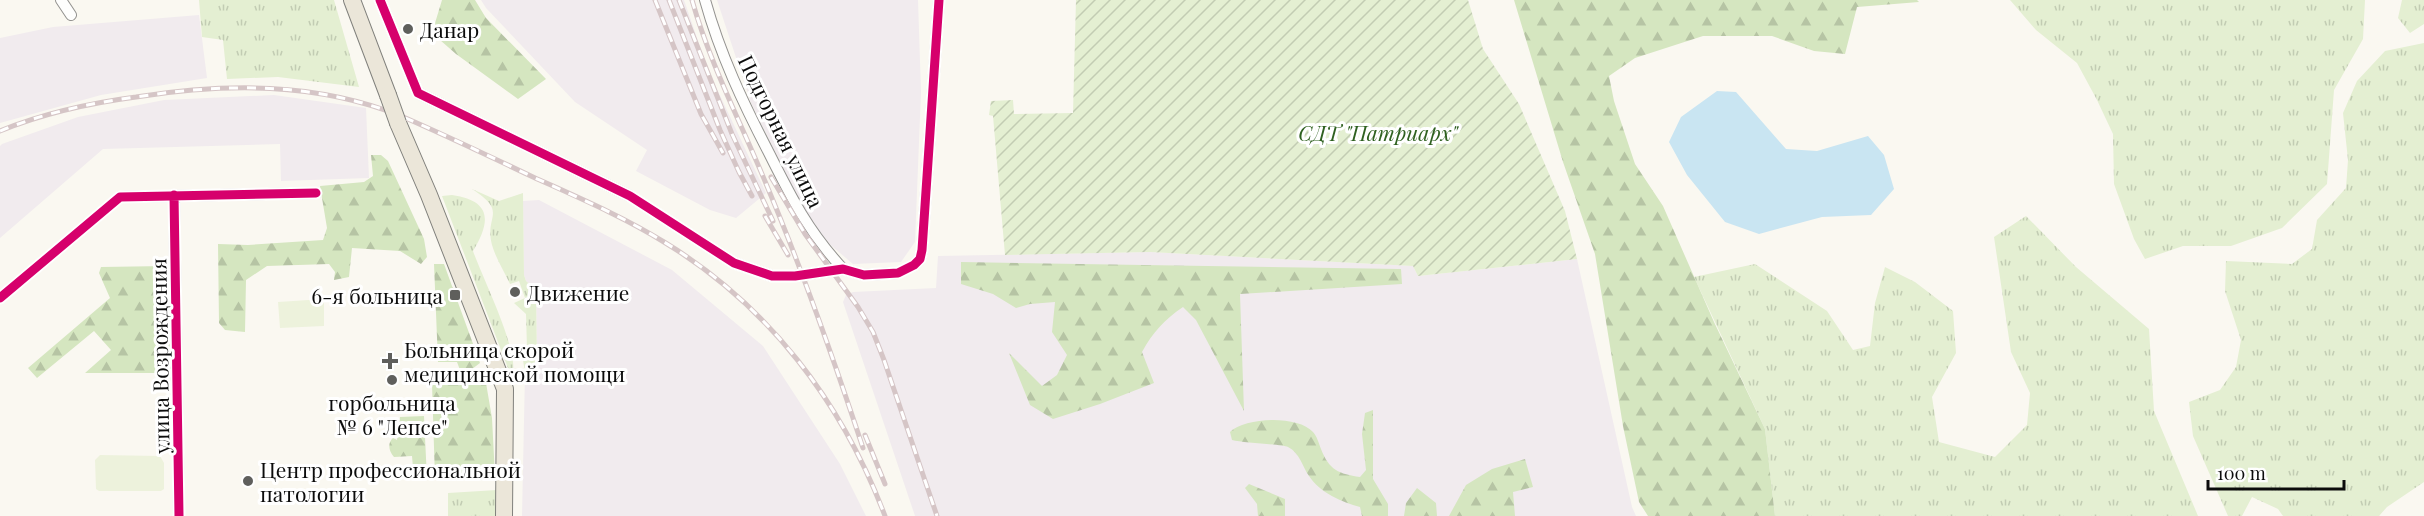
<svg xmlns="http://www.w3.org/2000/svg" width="2424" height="516" viewBox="0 0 2424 516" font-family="'Playfair Display',serif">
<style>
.industrial{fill:#f1ebee}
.grass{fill:url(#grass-tufts)}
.forest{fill:url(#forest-firs)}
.garden{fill:url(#garden-furrows)}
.pitch{fill:#edf2dc}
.water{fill:#c9e5f2}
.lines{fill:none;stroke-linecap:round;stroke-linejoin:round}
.street-casing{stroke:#93928f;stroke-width:12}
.primary-casing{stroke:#80807c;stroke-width:18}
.street{stroke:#fefefd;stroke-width:10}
.primary{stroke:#ebe6d9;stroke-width:16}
.rail-casing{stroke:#d5c5c6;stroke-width:5}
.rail{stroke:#fff;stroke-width:3;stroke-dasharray:9;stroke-linecap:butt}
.primary-bridge-casing{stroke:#80807c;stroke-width:18;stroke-linecap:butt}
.primary-bridge{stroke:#ebe6d9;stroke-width:16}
.cycleway-casing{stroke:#fff;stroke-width:13}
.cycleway{stroke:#d6006c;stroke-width:9}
.poi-dot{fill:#5f5f5c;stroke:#fff;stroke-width:2}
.labels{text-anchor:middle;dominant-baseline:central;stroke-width:6;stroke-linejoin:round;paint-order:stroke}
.poi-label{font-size:21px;fill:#0c0c0c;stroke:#fff;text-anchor:start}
.street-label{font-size:21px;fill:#0c0c0c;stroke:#fff}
.park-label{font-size:21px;font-style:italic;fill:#2f6120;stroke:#fff}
</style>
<defs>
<pattern id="grass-tufts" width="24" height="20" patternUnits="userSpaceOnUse" patternTransform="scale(1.5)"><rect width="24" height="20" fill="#e4efd2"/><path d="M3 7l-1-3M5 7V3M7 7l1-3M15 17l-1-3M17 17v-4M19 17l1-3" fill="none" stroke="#c2ccb3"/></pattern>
<pattern id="forest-firs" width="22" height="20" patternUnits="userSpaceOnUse" patternTransform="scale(1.5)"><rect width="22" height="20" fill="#d5e6c0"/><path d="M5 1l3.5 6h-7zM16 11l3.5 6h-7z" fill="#b6c4a4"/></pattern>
<pattern id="garden-furrows" width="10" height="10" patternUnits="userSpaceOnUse" patternTransform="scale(1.5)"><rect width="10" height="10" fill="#e4efd2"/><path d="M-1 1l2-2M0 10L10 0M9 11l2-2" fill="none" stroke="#c2ccb3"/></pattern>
</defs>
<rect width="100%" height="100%" fill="#faf8f1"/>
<!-- industrial -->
<path class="industrial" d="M481,0H684L708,70L766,193L736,218L710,210L636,171L647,150L575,102L486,8Z
M717,0H918L921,92L915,242L901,262L853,264L814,231L751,103Z
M199,15L207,78L101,95L0,123V38L53,27Z
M274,95L366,108L369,178L281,181L280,144L103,149L0,238V146L2,144L78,117L164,100Z
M539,200L672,270L763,346L840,464L866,516H522L525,373L537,362L536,290L526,281L524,275L523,201Z
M1150,252L1413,266L1418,276L1577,259L1632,507L1636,516H915L843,302L846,295L853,292L936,288L938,256Z"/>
<!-- grass -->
<path class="grass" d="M199,0H334L359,87L278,77L227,79L223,40L202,37Z
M2010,0H2365L2363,39L2334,90L2327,184L2282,228L2231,246H2183L2145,259L2134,239L2114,184L2113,134L2097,100L2077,63L2036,30Z
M2402,0H2424V24L2410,33L2398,18Z
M2424,43V482L2387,507L2379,516H2283L2278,509L2252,497L2242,516H2228L2193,436L2189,402L2220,390L2236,367L2241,340L2225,291L2226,261L2292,264L2312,249L2317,220L2346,188L2348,160L2343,113L2357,81L2385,51Z
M472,189L499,201L523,193L524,275L526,281L536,290L537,362L525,373L523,360L527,349L526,314L514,303L525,298L519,281L510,284C504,271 496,259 492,245C484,215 509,213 472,189Z
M452,195C492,201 491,221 473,251C483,279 517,346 513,372L508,368L442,196Z
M2026,216L2076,267L2149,329L2154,411L2198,516H1775L1765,429L1694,277L1755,264L1827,311L1853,350L1870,346L1875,303L1885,267L1915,282L1953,311L1956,353L1932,397L1939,442L1995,457L2027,425L2030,393L2011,352L1994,237Z
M497,490V516H448V493Z"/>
<!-- forest -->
<path class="forest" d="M442,0H475L486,18L546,79L518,99L456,54L432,33Z
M1514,0H1917L1919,2L1857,7L1845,54L1814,51L1772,36H1703L1635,58L1609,76L1614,101L1635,164L1663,206L1714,322L1765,429L1775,516H1648L1639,502L1623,426L1595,254L1563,162Z
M371,155H381L388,161L424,239L427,257L421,264L400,251L352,248L349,277L334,280L335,272L329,264L267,266L246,280L245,332L225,330L219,323L218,244L248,245L323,240L327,228L320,186L364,182L373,176Z
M961,262L1401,269L1402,284L1240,294L1244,411L1196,320L1183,307C1164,320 1153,332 1142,352L1154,383L1100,404L1053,419L1030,405L1009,353L1042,386L1057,375L1067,355L1052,332L1055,302L1030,304L1016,308L993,294L961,284Z
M434,264H444L480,363L468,372L460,370L457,362H438Z
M166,266L171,373H85L111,350L94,331L37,378L28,368L110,298L99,273L101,267Z
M486,383L492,418L495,476H483L481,470H473L471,477L435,479L432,384Z
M1373,410V479L1388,504V516H1362L1360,507C1342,502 1320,493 1309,476C1302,466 1300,453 1288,447C1282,444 1243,443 1232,440L1230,432C1245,417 1298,415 1313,432C1317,436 1319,444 1321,449C1329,470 1339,474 1360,477L1366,470L1362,434L1365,413Z
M424,416L427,479L414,480L412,456L394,457C389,452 387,443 393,438L397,440L400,417Z
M1525,459L1533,487L1513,492L1515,516H1449L1466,485L1492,469Z
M1249,484L1285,499V516H1258L1257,504L1245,488Z
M1417,488L1436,503L1437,516H1404L1406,503Z"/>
<!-- garden -->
<path class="garden" d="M1076,0H1468L1483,49L1519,104L1565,211L1577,259L1418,276L1413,266L1150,252L1005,255L993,116L989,115L991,101L1013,100L1014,114L1073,113Z"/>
<!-- pitch -->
<path class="pitch" d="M324,299V326L280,328L278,302Z
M100,455L160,456L164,463V489L161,491H99L96,489L95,460Z"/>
<!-- water -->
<path class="water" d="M1717,91L1736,92L1786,149L1817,151L1868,136L1884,155L1894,189L1871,215L1822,217L1759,234L1725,222L1687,175L1669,142L1681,117Z"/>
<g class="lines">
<defs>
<path id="street" d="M61,0L71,15
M380,0L418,93L630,196L734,263L772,276H795L843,269L864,275L898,273L914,265L920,259L922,250L939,0
M705,0C720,54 743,103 769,153C792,199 808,231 843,269
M174,195L179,516
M0,298L120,197L316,193"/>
<path id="primary" d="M352,0L388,95
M398,123L429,195L505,389L504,516"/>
</defs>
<!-- street casing -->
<use href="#street" class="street-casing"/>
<!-- primary casing -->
<use href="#primary" class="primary-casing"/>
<!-- street -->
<use href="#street" class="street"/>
<!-- primary -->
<use href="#primary" class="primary"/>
<defs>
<path id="rail" d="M655,0L701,114L723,153
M669,0L720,130L739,172L752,196
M679,0L732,134L773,221
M692,0C710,64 742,125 767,186C803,272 834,360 863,448
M0,131C44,113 90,103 136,97C226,83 316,82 401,116C445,135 489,156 533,177C577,197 622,216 664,242C768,305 842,402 885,516
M771,177L805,234L858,307L873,332L884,360L937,516
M765,216L788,255
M865,435L885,484"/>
</defs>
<!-- rail casing -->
<use href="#rail" class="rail-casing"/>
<!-- rail -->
<use href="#rail" class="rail"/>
<defs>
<path id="primary-bridge" d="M388,95L398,123"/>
</defs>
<!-- primary-bridge casing -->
<use href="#primary-bridge" class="primary-bridge-casing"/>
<!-- primary-bridge -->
<use href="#primary-bridge" class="primary-bridge"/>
<defs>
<path id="cycleway" d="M380,0L418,93L630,196L734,263L772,276H795L843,269L864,275L898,273L914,265L920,259L922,250L939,0
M174,195L179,516
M0,298L120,197L316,193"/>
</defs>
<!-- cycleway casing -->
<use href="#cycleway" class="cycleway-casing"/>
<!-- cycleway -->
<use href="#cycleway" class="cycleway"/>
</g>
<!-- markers -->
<g class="poi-dot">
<circle cx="408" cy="29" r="6"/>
<circle cx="515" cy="292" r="6"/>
<rect x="449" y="289" width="12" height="12" rx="3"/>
<path d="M387 352h6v6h6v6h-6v6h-6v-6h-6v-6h6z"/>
<circle cx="392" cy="380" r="6"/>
<circle cx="248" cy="481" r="6"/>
</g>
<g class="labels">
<!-- poi labels -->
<g class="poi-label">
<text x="420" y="29">Данар</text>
<text x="527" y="292">Движение</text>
<text x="443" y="295" text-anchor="end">6-я больница</text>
<text x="404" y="349">Больница скорой<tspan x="404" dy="24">медицинской помощи</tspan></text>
<text x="392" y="402" text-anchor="middle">горбольница<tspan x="392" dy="24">№ 6 "Лепсе"</tspan></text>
<text x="260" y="469">Центр профессиональной<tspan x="260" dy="24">патологии</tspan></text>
</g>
<!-- street labels -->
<g class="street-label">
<text transform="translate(782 131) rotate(64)">Подгорная улица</text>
<text transform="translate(159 356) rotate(-91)">улица Возрождения</text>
</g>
<!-- park labels -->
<g class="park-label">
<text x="1378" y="132">СДТ "Патриарх"</text>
</g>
</g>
<!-- scale -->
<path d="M2208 480v9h136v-9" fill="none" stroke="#0c0c0c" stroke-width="3"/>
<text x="2217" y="480" font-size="18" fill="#0c0c0c" stroke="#ffffff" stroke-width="4.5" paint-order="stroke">100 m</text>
</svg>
